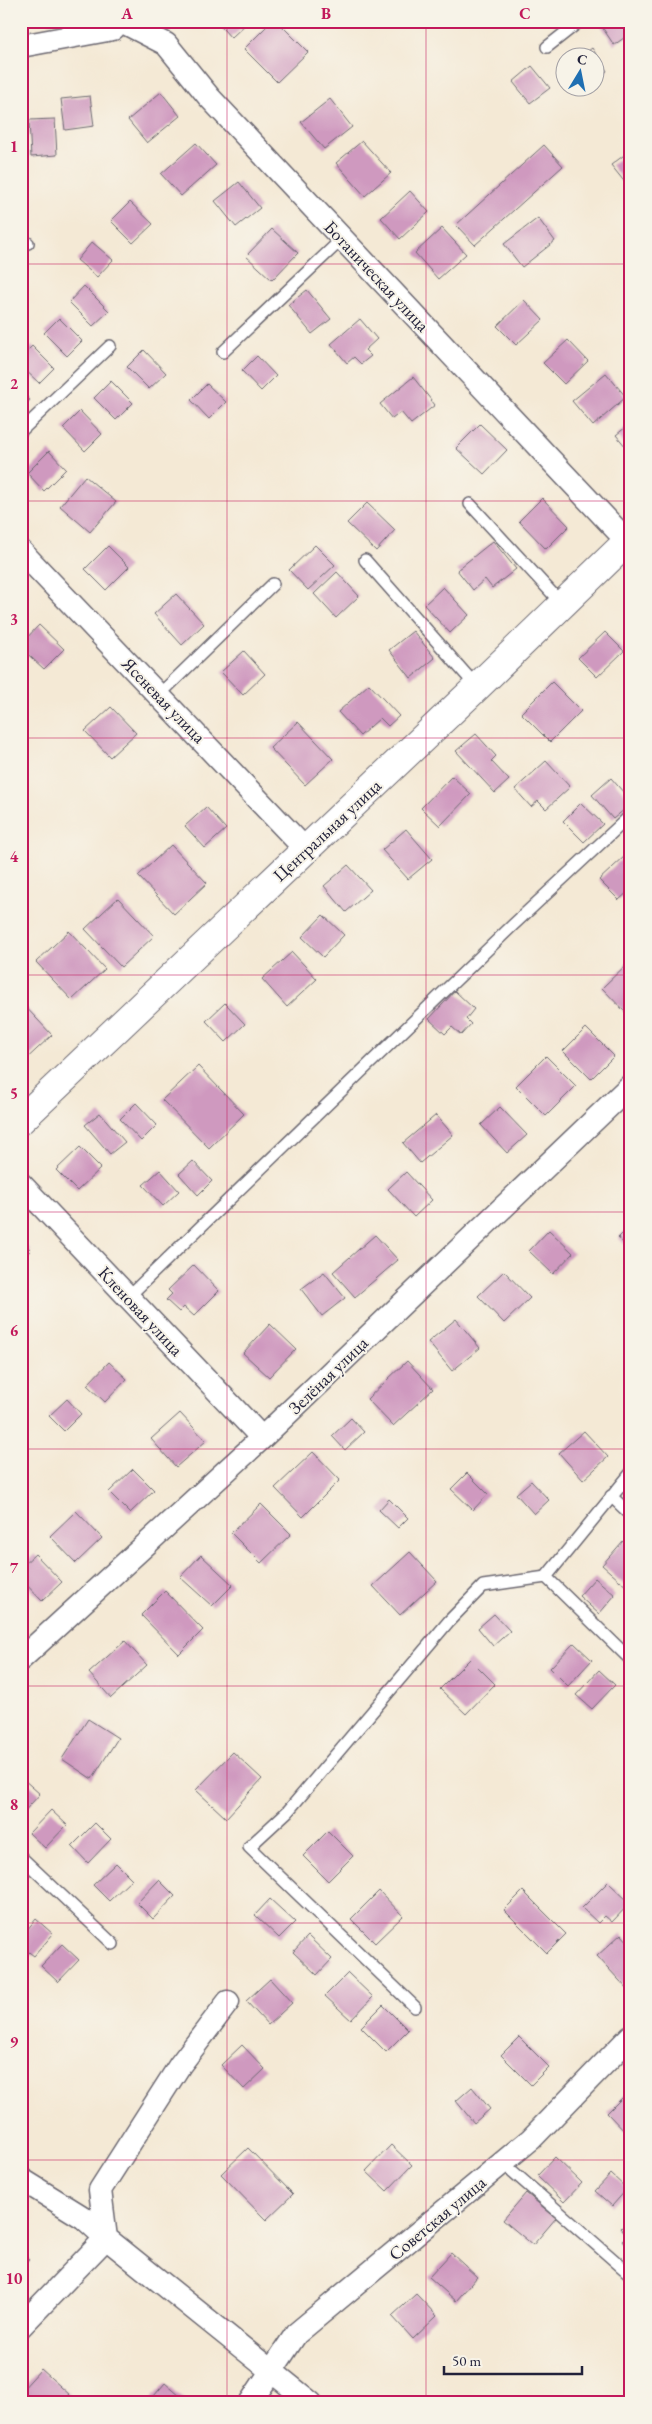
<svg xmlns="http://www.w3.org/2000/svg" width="652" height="2424" viewBox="0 0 652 2424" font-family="'EB Garamond',serif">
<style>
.building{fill:#cf99bf}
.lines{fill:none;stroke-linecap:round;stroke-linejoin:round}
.lane-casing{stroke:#6c6871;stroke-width:14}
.street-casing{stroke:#6c6871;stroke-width:25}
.secondary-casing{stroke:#6c6871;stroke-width:30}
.lane{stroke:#fff;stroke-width:11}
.street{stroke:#fff;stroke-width:22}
.secondary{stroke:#fff;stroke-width:28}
.grid{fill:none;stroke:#c2185b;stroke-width:1;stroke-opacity:0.55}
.labels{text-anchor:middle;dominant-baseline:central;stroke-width:4;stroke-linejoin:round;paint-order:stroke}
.street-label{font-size:18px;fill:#22223b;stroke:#f7f3e8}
.neatline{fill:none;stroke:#c2185b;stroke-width:2}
.grid-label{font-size:16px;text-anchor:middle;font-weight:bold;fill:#c2185b}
</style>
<rect width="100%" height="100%" fill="#f7f3e8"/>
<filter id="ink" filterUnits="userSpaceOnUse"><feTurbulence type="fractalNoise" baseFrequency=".02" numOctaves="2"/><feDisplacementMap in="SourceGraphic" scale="10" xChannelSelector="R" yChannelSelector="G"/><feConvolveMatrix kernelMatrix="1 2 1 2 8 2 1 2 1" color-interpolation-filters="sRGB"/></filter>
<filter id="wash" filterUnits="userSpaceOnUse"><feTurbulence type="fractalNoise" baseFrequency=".0096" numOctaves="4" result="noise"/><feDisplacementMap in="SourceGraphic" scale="20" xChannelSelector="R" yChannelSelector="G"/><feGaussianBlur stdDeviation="1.12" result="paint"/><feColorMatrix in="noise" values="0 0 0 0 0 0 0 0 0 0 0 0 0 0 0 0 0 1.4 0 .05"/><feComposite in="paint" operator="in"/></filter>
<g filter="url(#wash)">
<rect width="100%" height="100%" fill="#f4e9d5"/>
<g id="blocks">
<!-- building -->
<path class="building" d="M216,21H249L231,38Z
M272,21H277L308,52L277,82L244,49Z
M598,21H631V33L614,45Z
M592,48L607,71L594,80V58H579Z
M532,66L550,88L530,103L513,82Z
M161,92L180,116L147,143L128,120Z
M90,96L94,126L65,130L61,99Z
M330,99L352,127L324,149L301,122Z
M55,119L57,155L31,157L29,120Z
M362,141L391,173L365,196L336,163Z
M196,143L216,165L181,196L161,174Z
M544,145L563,166L475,245L456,225Z
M631,150V190L611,165Z
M239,182L260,208L236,227L215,201Z
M410,191L429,212L400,239L381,218Z
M130,202L153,224L133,243L111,221Z
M538,218L555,241L522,267L504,244Z
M442,228L466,254L438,279L415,253Z
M272,229L298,253L272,280L246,256Z
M92,242L113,260L97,277L77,260Z
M84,286L109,311L93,326L69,302Z
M307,290L331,319L312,334L288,305Z
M524,300L543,320L516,345L497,326Z
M59,318L82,341L67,356L44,333Z
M360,319L377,339L365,350L371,356L361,364L354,357L347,363L331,344Z
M568,340L588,361L564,384L543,363Z
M32,346L54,368L39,383L21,366V357Z
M144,350L166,373L149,389L127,367Z
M257,356L276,376L261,391L242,371Z
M606,373L626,397L593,426L572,401Z
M413,377L435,405L411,424L401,412L392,419L380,404Z
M111,381L133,403L116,420L94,398Z
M207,384L226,402L209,419L191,400Z
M21,391L30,400L21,410Z
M80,411L102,434L85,451L63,428Z
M631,423V453L616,435Z
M480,424L507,450L484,474L456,448Z
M49,451L66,469L44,491L27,473Z
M85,476L116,502L90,532L60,506Z
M542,498L569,526L546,549L519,521Z
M367,503L395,530L376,551L347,523Z
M493,541L516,569L492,588L485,579L473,590L457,570Z
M315,545L335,565L308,590L289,570Z
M108,546L129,567L106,590L85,569Z
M337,572L359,596L336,618L314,594Z
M443,587L469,615L450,633L424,605Z
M176,594L204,624L182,645L154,614Z
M39,625L64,649L44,669L21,648V644Z
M413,631L435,658L411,678L389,650Z
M605,632L624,651L597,677L578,658Z
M244,651L265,674L243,695L221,672Z
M552,682L581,711L550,742L521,713Z
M369,684L399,716L388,726L380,718L360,736L338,712Z
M111,707L136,733L110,757L85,731Z
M298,722L333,759L305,785L270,748Z
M476,734L496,756L491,761L509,780L495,793L456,751Z
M546,761L570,787L546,809L538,801L531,807L515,789Z
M452,776L471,794L440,826L421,808Z
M611,778L631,801V804L613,819L592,795Z
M581,803L603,824L584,842L563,821Z
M206,807L226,829L205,848L185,826Z
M406,829L432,859L408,879L382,850Z
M171,845L207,883L174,914L138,876Z
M625,856L631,862V889L619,900L599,880Z
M348,865L371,890L346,912L324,886Z
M118,898L154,936L121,967L85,929Z
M323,915L344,935L323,957L302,937Z
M69,931L105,969L72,1000L36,962Z
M292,952L317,979L287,1007L262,979Z
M631,960V1008L626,1013L602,988Z
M455,991L474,1009L466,1019L471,1024L461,1035L452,1027L445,1034L429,1019Z
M21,1002L52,1035L21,1064Z
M225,1003L245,1024L226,1042L206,1021Z
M586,1028L614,1056L591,1079L563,1051Z
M546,1056L576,1086L546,1116L516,1086Z
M198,1066L244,1114L209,1148L162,1100Z
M136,1103L157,1125L141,1141L120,1119Z
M500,1107L527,1135L507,1153L481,1125Z
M100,1113L125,1142L110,1154L85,1125Z
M436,1115L453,1135L420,1163L403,1143Z
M80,1147L101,1168L77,1191L56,1170Z
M193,1161L212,1181L198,1195L179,1174Z
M160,1170L179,1191L163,1206L143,1185Z
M406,1172L432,1200L414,1217L388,1189Z
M631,1225V1250L618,1238Z
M549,1230L573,1253L553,1274L529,1251Z
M375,1235L398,1260L355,1297L333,1272Z
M21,1240L31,1250L21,1259Z
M194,1265L219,1291L194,1316L184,1307L179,1312L166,1300L172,1294L168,1290Z
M504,1271L530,1298L504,1323L478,1296Z
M324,1272L345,1298L322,1316L301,1289Z
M456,1319L480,1348L452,1371L428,1342Z
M270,1324L296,1349L269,1377L243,1353Z
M407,1361L433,1389L393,1426L367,1399Z
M109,1362L127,1379L105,1402L87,1385Z
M67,1399L81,1414L64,1431L49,1416Z
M180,1413L206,1441L176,1467L151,1439Z
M351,1418L364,1432L345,1450L332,1436Z
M584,1431L608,1457L583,1480L559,1453Z
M313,1452L340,1480L303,1517L275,1488Z
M133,1469L154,1490L130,1513L109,1492Z
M467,1473L488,1494L473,1510L451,1489Z
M531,1481L549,1500L534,1514L516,1494Z
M389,1499L408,1518L398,1528L379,1510Z
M261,1504L291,1534L261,1563L231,1533Z
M76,1511L102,1538L76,1563L50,1536Z
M623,1541L631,1547V1584L628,1588L602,1565Z
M410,1552L437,1581L400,1615L373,1586Z
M35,1554L62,1582L42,1601L21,1579V1567Z
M201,1555L233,1585L212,1606L180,1577Z
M595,1578L615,1595L599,1614L579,1596Z
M165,1591L203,1630L179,1654L141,1615Z
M494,1614L510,1631L493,1646L478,1628Z
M125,1641L147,1665L111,1698L89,1673Z
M574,1643L592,1660L568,1686L550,1668Z
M470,1659L495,1684L466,1714L440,1689Z
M599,1670L615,1685L592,1709L576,1695Z
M88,1719L118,1738L92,1779L62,1759Z
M233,1752L262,1779L226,1818L196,1790Z
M23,1779L40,1794L21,1815V1780Z
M51,1810L67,1825L45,1848L29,1833Z
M95,1823L111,1839L88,1863L72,1846Z
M328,1831L353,1856L328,1881L303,1856Z
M116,1863L132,1879L109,1901L93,1885Z
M159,1880L175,1896L153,1919L137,1903Z
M608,1882L630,1903L612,1922L605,1916L598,1923L582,1908Z
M379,1891L403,1916L375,1943L351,1919Z
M523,1891L566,1934L547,1953L504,1910Z
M270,1899L295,1922L279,1938L255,1915Z
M36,1919L53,1934L34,1956L21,1946V1937Z
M621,1934L631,1945L630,1992L597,1956Z
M308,1936L332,1959L317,1975L293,1952Z
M62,1944L79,1960L58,1982L41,1966Z
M348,1973L373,1997L351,2020L325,1996Z
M270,1979L292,2003L268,2025L246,2001Z
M383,2005L408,2030L386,2052L361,2027Z
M519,2037L549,2067L531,2085L501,2055Z
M242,2045L265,2069L244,2089L221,2065Z
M472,2087L490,2109L474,2123L456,2101Z
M628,2092L631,2095V2132L628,2135L607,2113Z
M391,2145L412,2165L387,2191L366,2171Z
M248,2148L293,2194L266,2220L221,2174Z
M555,2157L582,2183L564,2202L537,2176Z
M611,2174L627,2189L612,2206L595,2191Z
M526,2193L556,2218L533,2245L503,2220Z
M631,2220V2251L622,2240L627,2235L621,2228Z
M21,2251L29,2259L21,2268Z
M451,2253L477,2277L456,2301L429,2277Z
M416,2294L437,2316L413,2339L392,2316Z
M41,2369L70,2395L63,2403H34L21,2391Z
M165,2383L188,2403H148Z"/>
</g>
</g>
<g filter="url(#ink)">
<use href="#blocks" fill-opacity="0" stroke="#6c6871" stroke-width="1"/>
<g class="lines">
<defs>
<path id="lane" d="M547,47L580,21
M21,244L28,243
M223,352L342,239
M21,431L110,346
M470,504L562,604
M365,560L477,687
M159,695L273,584
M128,1297L513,925L631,815
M611,1496L631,1515
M546,1577L631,1660
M21,1857L113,1944
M415,2007L249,1847L288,1811L449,1621L483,1586L546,1577L631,1473
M503,2163L631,2275"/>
<path id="street" d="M121,21L166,44L209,97L627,541
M21,46L113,29L120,21
M21,551L306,850
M21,1184L262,1438
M21,1659L262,1438L631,1085
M21,2179L84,2218L106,2238L311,2403
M106,2238L100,2190L180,2065L228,2002
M21,2326L106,2238
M250,2403L296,2334L531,2139L631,2036"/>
<path id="secondary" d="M21,1120L477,687L631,538"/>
</defs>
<!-- lane casing -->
<use href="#lane" class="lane-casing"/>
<!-- street casing -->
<use href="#street" class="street-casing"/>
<!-- secondary casing -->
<use href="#secondary" class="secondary-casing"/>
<!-- lane -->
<use href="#lane" class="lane"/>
<!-- street -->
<use href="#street" class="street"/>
<!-- secondary -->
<use href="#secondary" class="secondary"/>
</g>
</g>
<!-- grid -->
<path class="grid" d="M227,21V2403M426,21V2403M21,264H631M21,501H631M21,738H631M21,975H631M21,1212H631M21,1449H631M21,1686H631M21,1923H631M21,2160H631"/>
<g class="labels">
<!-- street labels -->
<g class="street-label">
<text transform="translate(377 276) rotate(47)">Ботаническая улица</text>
<text transform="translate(164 700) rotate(46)">Ясеневая улица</text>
<text transform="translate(327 830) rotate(-43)">Центральная улица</text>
<text transform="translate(141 1311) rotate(47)">Кленовая улица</text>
<text transform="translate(328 1375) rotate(-44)">Зелёная улица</text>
<text transform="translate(437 2218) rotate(-40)">Советская улица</text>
</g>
</g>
<!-- margin -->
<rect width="652" height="2424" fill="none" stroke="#f7f3e8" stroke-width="55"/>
<!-- north arrow -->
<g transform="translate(580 72) rotate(10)"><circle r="24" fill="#f7f3e8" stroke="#a29fa3"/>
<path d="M0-4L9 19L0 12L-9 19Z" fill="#1f6fb2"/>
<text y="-8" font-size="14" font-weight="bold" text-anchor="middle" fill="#22223b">С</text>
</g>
<!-- scale -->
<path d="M444 2366v8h138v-8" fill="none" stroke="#22223b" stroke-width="2.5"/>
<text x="452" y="2366" font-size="15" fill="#22223b" stroke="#f7f3e8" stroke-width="4" paint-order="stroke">50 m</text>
<rect x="28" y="28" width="596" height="2368" class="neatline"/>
<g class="grid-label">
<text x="127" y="19">A</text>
<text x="326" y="19">B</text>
<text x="525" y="19">C</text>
<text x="14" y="152">1</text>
<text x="14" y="389">2</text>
<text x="14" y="625">3</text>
<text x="14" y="862">4</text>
<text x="14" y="1099">5</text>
<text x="14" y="1336">6</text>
<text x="14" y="1573">7</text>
<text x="14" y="1810">8</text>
<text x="14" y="2047">9</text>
<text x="14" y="2284">10</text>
</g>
</svg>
